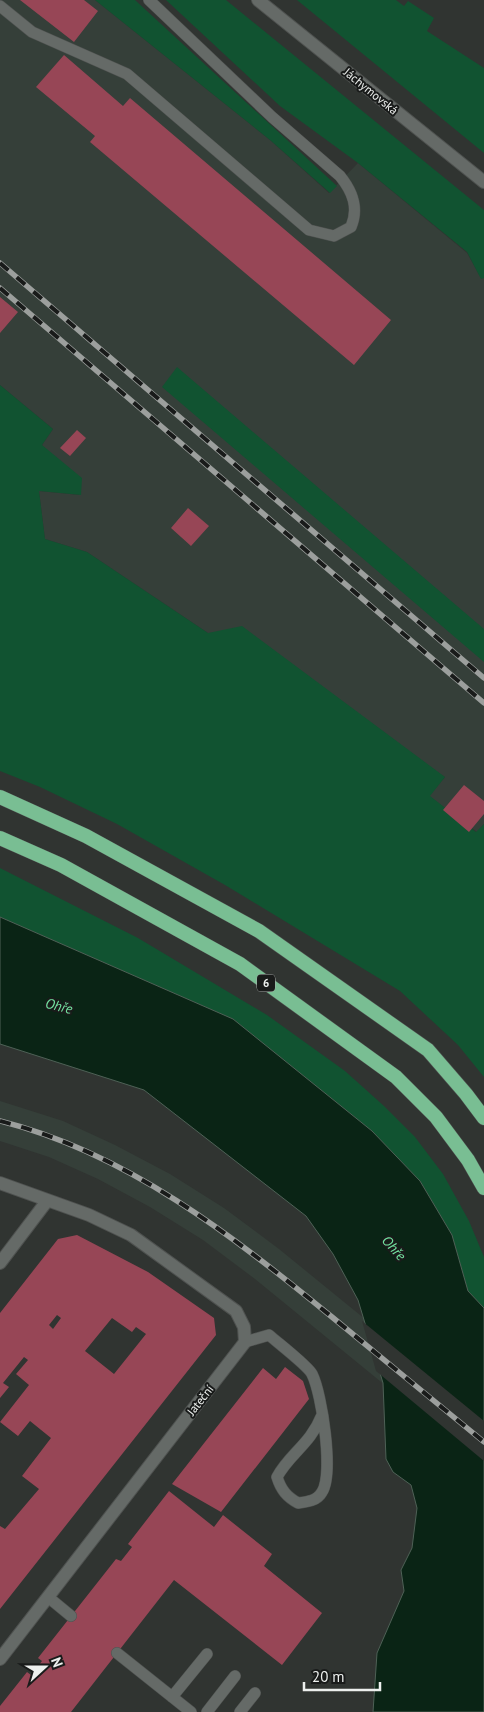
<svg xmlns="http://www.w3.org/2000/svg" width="484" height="1712" viewBox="0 0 484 1712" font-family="'PT Sans',sans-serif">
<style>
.built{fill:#353f39}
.green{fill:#115331}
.water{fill:#0a2415;stroke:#4e6156}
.pier{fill:#303431}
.building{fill:#974656;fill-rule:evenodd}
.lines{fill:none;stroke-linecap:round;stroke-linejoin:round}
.service-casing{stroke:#4f5250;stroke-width:12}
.minor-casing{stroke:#4f5250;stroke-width:14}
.tertiary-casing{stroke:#4f5250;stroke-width:14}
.trunk-casing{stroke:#4f5250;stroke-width:15}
.service{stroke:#656a67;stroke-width:11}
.minor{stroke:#656a67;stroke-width:12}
.tertiary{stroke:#656a67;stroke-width:12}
.trunk{stroke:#79be93;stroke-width:14}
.rail-casing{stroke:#9c9f9d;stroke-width:5.5}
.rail{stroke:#191b1a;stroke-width:4;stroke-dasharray:11;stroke-linecap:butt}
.labels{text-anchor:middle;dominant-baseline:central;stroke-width:4;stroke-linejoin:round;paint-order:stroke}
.shield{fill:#191b1a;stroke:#adb0ae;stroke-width:1}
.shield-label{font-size:11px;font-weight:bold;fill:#edf0ee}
.street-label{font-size:12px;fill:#edf0ee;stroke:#191b1a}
.water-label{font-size:14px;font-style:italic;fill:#73e2a0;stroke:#191b1a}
</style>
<rect width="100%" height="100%" fill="#303431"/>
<!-- built -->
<path class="built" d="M0,0H95L270,140L329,193L358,163L467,253L481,278H484V824L477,832L429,796L445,777L208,633L87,552L45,539L39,491L80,495L42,445L53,429L0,385Z
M0,1101L63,1121L115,1145L170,1174L224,1208L279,1249L484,1416V1466L255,1279L203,1240L150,1207L98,1179L49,1157L0,1141Z"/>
<!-- green -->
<path class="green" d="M95,0H135L337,186L330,193L270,140Z
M166,0H226L484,210V278L481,279L467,252L358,163L280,106Z
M297,0H396L404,6L408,1L434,18L427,31L484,68V153Z
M177,367L484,629V662L162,387Z
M0,385L53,429L42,445L82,478L81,495L39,491L45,539L87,552L208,633L242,626L445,777L430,796L476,832L484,824V1077L458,1045L400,991L225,885L117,824L40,787L0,771Z
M0,868L138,938L267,1015L345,1071L384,1106L415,1137L443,1174L469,1221L484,1257V1308L468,1291L452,1235L420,1181L372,1131L233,1019L0,917Z"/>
<!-- water -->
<path class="water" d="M0,917L233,1019L372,1131L420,1181L452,1235L468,1291L484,1308V1712H373L377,1653L404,1591L401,1570L412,1548L417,1508L411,1485L393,1472L386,1459L383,1383L358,1300L333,1254L306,1216L144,1090L0,1044Z"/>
<!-- pier -->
<path class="pier" d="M362,1321L484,1421V1461L376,1371Z"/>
<!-- building -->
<path class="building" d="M20,0H84L98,11L74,42Z
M64,55L123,106L130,98L391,320L354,365L90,142L95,136L36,87Z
M0,297L18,312L0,333Z
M77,430L86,438L70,456L60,448Z
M188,508L209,526L191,546L171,528Z
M464,785L484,801V814L469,832L443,810Z
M77,1235L148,1272L214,1318L216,1335L0,1609V1526L5,1529L39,1489L22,1476L51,1438L30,1421L18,1436L0,1422L29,1385L16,1374L28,1360L24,1357L3,1383L9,1387L0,1398V1313L58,1239ZM57,1315L61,1318L53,1329L49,1325ZM112,1318L132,1332L136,1327L146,1334L114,1374L85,1351Z
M285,1367L303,1381L309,1399L221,1512L172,1484L263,1368L276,1379Z
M169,1491L214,1527L223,1515L272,1554L264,1566L322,1613L282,1665L174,1580L71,1712H0V1706L27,1672L31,1675L42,1661L38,1658L116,1559L121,1561L132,1547L128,1544Z"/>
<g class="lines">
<defs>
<path id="service" d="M0,6L32,32L127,74L309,230L334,236L351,227C359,208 353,192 340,176L272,117L149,0
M245,1342L269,1335C278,1343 308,1366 312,1374C322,1394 334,1474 322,1492C317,1501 307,1502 298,1503C287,1497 281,1490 277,1477C290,1453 310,1445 322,1415
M48,1597L71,1616
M117,1653L191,1712
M172,1697L207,1654
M207,1712L235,1676
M240,1712L255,1693"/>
<path id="minor" d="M0,1183L89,1215L131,1235L236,1311L244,1327L245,1342L0,1659
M0,1263L47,1201"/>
<path id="tertiary" d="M258,0L484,182"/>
<path id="trunk" d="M0,797L86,836L259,931L428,1050L466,1094L484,1118
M0,838L61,865L240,964L396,1077L436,1117L468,1160L484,1188"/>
</defs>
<!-- service casing -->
<use href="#service" class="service-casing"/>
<!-- minor casing -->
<use href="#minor" class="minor-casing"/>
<!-- tertiary casing -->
<use href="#tertiary" class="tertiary-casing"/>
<!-- trunk casing -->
<use href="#trunk" class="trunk-casing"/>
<!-- service -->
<use href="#service" class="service"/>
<!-- minor -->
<use href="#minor" class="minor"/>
<!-- tertiary -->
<use href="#tertiary" class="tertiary"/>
<!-- trunk -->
<use href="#trunk" class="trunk"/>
<defs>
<path id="rail" d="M0,263L484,678
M0,288L484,703
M0,1121C127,1153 233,1236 332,1317C383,1359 433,1400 484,1442"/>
</defs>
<!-- rail casing -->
<use href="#rail" class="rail-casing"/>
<!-- rail -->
<use href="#rail" class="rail"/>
</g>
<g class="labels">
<!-- shield labels -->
<rect class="shield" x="257" y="974.5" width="18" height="17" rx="4"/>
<g class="shield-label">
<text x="266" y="983">6</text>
</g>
<!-- street labels -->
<g class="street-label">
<text transform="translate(371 91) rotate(39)">Jáchymovská</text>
<text transform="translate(200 1400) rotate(-52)">Jateční</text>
</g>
<!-- water labels -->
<g class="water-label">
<text transform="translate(59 1006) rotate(14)">Ohře</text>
<text transform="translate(394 1248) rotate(48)">Ohře</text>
</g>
</g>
<!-- north arrow -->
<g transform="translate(45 1667) rotate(69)" stroke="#191b1a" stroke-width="4" paint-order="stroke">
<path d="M0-4L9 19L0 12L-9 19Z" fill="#edf0ee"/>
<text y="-8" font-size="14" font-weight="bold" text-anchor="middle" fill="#edf0ee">N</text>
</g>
<!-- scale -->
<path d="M304 1682v8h76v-8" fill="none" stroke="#edf0ee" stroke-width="2.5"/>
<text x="312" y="1682" font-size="15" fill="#edf0ee" stroke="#191b1a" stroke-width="4" paint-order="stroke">20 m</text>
</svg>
